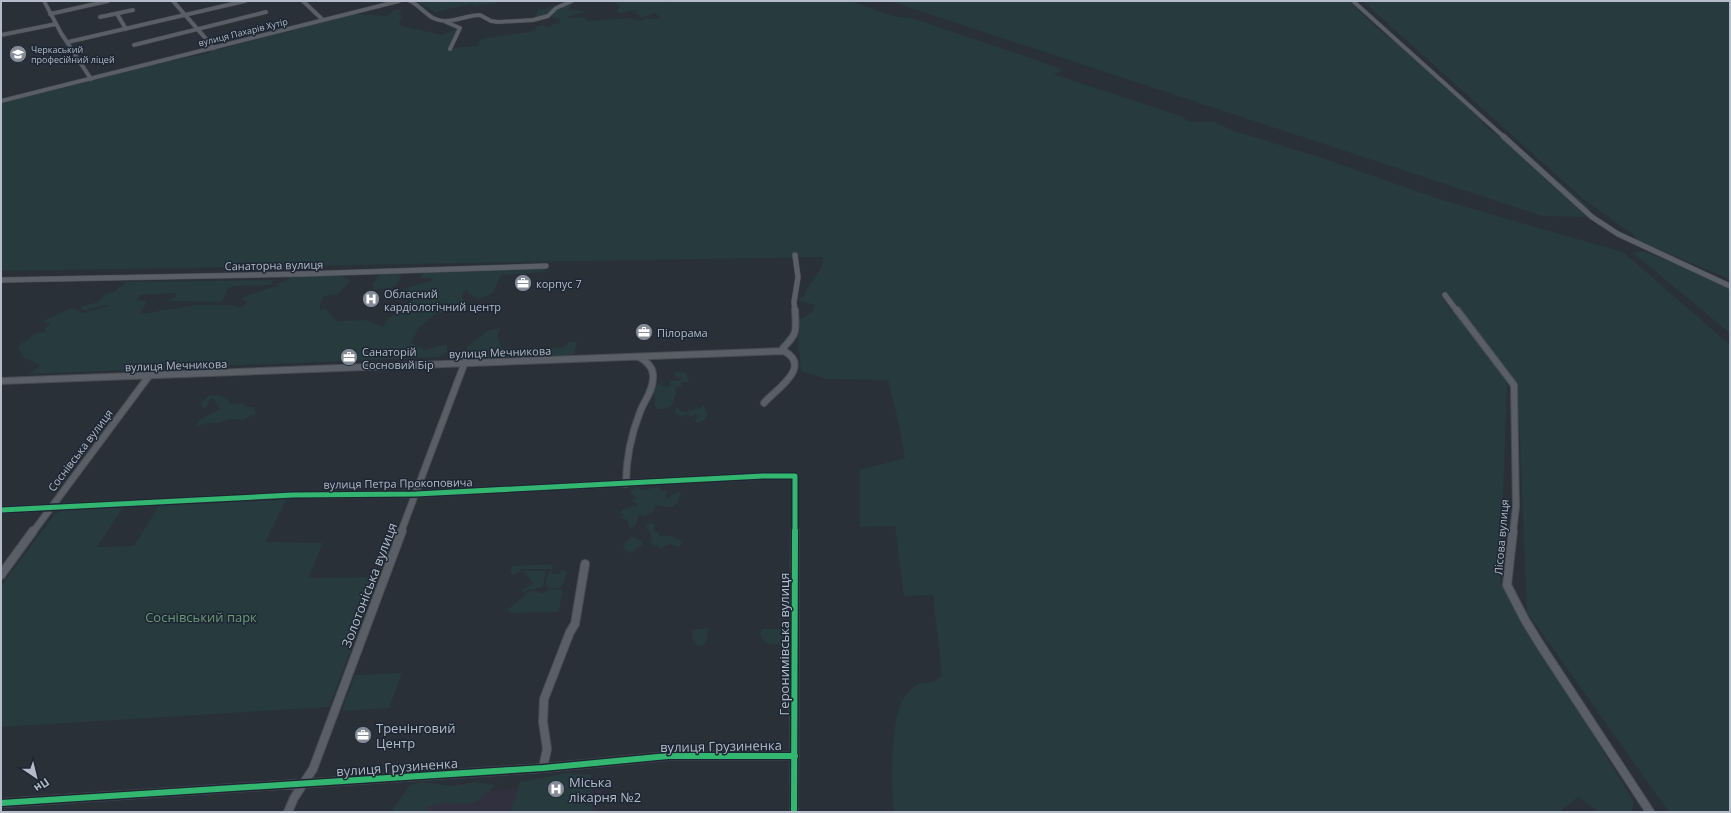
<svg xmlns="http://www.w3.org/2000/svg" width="1731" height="813" viewBox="0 0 1731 813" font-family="'Open Sans',sans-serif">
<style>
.medical{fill:#31303e}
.green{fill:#273a3e}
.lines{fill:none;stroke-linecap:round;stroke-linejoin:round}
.street-far3-casing{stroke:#484c53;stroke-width:4.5}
.street-far2-casing{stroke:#484c53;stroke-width:6}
.street-far1-casing{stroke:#484c53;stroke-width:8}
.street-casing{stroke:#484c53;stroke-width:10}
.street-far3{stroke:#5a5e66;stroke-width:3.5}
.street-far2{stroke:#5a5e66;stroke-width:5}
.street-far1{stroke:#5a5e66;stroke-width:6}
.street{stroke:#5a5e66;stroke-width:8}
.cycleway-far1-casing{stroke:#1d2633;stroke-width:8}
.cycleway-casing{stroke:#1d2633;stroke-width:9}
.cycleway-far1{stroke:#33b770;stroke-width:5}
.cycleway{stroke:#33b770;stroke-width:6}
.labels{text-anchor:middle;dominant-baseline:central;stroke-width:3;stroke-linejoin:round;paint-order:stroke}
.far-street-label{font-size:9px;fill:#b4bcc9;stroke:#1d2633}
.far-poi-label{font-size:9px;fill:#b4bcc9;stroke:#1d2633;text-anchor:start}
.street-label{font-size:11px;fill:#b4bcc9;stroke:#1d2633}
.poi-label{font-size:11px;fill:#b4bcc9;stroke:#1d2633;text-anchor:start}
.near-street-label{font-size:13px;fill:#b4bcc9;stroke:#1d2633}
.near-park-label{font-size:13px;fill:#6b9a76;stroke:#1d2633}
.near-poi-label{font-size:13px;fill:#b4bcc9;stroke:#1d2633;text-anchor:start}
</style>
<rect width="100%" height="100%" fill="#2a3038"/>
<!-- medical -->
<path class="medical" d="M603,780L598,812H415L418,798Z"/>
<!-- green -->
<path class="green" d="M415,1H494L496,3L476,6L472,4L435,12Z
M616,1H660L666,3L668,1H850L893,16L915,19L1059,68L1061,72L1053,74L1183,117L1189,122H1215L1231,130L1322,158L1445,201L1623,252L1730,345V812H1669L1527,612L1518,392L1507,383L1500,582L1634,802L1631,812H1599L1578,797L1560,811L1561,812H894C891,787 891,725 901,703C903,698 911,689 915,686C924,680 930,687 942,675L933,595L904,596L895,526L860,527V470L905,458L898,420L888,380L826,379L801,371L798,339L800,326L799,320L812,312L815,305L797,300L804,296C809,280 824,274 823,257L1,271V103L91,81L140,67L210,53L208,50L221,49L263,38L265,36L293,31V29L353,14L387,16L394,10H401L399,14L402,15L399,23L401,26L443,35L457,29L460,30L451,48L478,46L481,39L535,31L536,27L542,25L549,28L553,24H559L560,19L548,16L535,17L538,10L547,9L549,7L569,3L571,6L568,10L583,11V13C577,13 573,16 567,17V18L584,17L587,21L629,18L642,21L645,18L657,19L661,17L654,13L640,18L639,15L635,13L637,11C630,9 625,14 618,13L617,10L620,7L615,3Z
M890,1H1349L1378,29L1403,48L1483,121V125L1506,141L1586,215L1582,217L1542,216Z
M1363,1H1730V279L1637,240L1634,235L1583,199Z
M1501,133L1504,134L1591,209L1588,210Z
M1641,251L1688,267L1730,287V333L1633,253Z
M545,267V272L501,275L493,293L479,299L469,294L467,289L463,292L462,298L467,302L455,311L437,313L419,327L411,343L424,350L447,344V352L439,357L30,374L40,365L23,357L18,346L37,333L46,332L45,328L51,324L43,321L72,308L82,313L110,306L104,305L84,311L80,307L98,302L106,294L114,292L126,282L273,280L271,285H268L233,286L227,290L222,302L167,301L177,296L174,293L140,295L138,300L147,302L141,311V314L196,305H229L242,308L247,302L242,299L246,296L273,287H278V284L294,276L338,275L348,279L349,282L338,294L324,296L320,303V310L326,309L336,321L366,320L383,327L387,320L414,299L408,295H396C404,287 423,284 433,280L432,278H421L424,272Z
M402,272C397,292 389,289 373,289L374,286H372L380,273Z
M500,328L497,336L502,348H562L570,342H577L573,358L472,361L466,348L487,331Z
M682,372L686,373L689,382H682L681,384L682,386L675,388L676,394L673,400L674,401C671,409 664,409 657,409L655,405V395L652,393L658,383L664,387L671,386L668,381H679L683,377L676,378L674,373Z
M216,395L227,398L231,404L243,403L246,407H254L256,415H252L244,420L230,419L217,423H209L195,426L200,420L220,409L213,398L208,401L209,403L205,408L202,407L201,403L208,396Z
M703,405L708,415L705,419L698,424L694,419L700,418L695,414L690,417L688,414H685L683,417L675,413V409L678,407L680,411L686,412L698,408L700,409Z
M637,487L642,490L658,487L661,491L668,490L666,495V499L677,492H681L678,502L672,508L656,505L653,512L644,516L639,515L635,526L630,528L627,520L622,518L624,514H620L622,510L631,506L638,507L636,503L632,502L636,496H633L630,491Z
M286,500L265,542L323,543L308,578L378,577L329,707L1,727V586L55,514C68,505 106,507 124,506L97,547L134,546L160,504Z
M650,522L655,525L654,531L658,533L660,536H671L682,541L679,547L670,544L659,549L658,545L653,546L650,541L652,537L646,527Z
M630,537H636V539L644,542L642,545L630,553L625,550L623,545Z
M553,564L552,569H522L513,575L510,572L512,566Z
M552,570L551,574H559L560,570H564L567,572C562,586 565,588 549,589L545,586L549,571Z
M523,571H546L543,586C537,590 529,588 523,593L521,591L533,583Z
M560,589L562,591V593L559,610L557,612L511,613L508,609L525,596L524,594C532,588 537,593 544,593L548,590Z
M788,625L791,627L790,651H783L778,644H768L763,640L760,634L762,629H784Z
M707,628L709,630L707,634V641L702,646C692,646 693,639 692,630Z
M402,673L389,708L342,711L355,675Z
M568,773L591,775L592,812H510L520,782Z
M421,782L452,786L474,782L496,785L475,803L439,804L426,807L425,812H391L410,785Z"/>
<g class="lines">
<defs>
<path id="street-far3" d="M44,1L61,33L91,79
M173,1L214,48
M303,1L323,20
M410,1C419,5 424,13 433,18C449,26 464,15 480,15L491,21L498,22L533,20L548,16L556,8L572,1
M1353,1L1504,137
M50,14L108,1
M117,14L126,29
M100,17L133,10
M446,22L460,28L450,49
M1,35L56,24
M68,42L245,1
M134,45L266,12
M1,101L399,1"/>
<path id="street-far2" d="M1503,136L1592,217L1618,234L1730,286
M1,280L302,274L546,266
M1445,295L1457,311
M795,311L794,302L798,277L795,255"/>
<path id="street-far1" d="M1457,310L1514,385L1516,507L1513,532
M784,351L783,348C798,333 796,331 795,310
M1,381L784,351C813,367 775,390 764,403
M626,484C626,459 631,435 640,412C644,401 653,391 653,378C654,368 648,362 639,357
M1,510L293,495L416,494L763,476H795V532
M33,532L149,376
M401,532L465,362"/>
<path id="street" d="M1513,531L1507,585L1525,620L1541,646L1650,812
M1,575L33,531
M543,768L547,749L543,722L544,699L570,632L575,624L585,564
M1,803L543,768L668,756H795
M288,812L294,798L313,769L402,531
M794,812L795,531"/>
</defs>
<!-- street-far3 casing -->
<use href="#street-far3" class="street-far3-casing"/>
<!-- street-far2 casing -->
<use href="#street-far2" class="street-far2-casing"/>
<!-- street-far1 casing -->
<use href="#street-far1" class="street-far1-casing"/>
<!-- street casing -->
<use href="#street" class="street-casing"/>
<!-- street-far3 -->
<use href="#street-far3" class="street-far3"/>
<!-- street-far2 -->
<use href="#street-far2" class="street-far2"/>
<!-- street-far1 -->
<use href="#street-far1" class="street-far1"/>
<!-- street -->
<use href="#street" class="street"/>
<defs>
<path id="cycleway-far1" d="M1,510L293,495L416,494L763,476H795V532"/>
<path id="cycleway" d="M1,803L543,768L668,756H795
M794,812L795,531"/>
</defs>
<!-- cycleway-far1 casing -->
<use href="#cycleway-far1" class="cycleway-far1-casing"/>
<!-- cycleway casing -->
<use href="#cycleway" class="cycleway-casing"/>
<!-- cycleway-far1 -->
<use href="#cycleway-far1" class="cycleway-far1"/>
<!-- cycleway -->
<use href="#cycleway" class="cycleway"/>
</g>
<!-- icons -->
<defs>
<symbol id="university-disc" viewBox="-11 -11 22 22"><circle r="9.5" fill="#848b96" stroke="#1d2633"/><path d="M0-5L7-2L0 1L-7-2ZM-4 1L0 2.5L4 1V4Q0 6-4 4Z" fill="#fff"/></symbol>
<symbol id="office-disc" viewBox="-11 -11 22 22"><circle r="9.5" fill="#848b96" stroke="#1d2633"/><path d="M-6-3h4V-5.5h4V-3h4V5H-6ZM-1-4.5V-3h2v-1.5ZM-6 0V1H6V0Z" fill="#fff"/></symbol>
<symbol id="hospital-disc" viewBox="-11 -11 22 22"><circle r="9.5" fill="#848b96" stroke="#1d2633"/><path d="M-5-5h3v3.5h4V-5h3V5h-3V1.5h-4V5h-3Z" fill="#fff"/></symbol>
</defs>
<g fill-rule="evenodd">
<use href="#university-disc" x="8" y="44" width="20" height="20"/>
<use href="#office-disc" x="513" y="273" width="20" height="20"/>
<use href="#hospital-disc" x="361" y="289" width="20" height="20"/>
<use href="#office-disc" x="634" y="322" width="20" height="20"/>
<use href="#office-disc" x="339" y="347" width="20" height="20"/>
<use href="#office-disc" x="353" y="725" width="20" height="20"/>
<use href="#hospital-disc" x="546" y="779" width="20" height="20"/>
</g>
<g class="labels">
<!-- far-street labels -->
<g class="far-street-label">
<text transform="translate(243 32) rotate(-14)">вулиця Пахарів Хутір</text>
</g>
<!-- far-poi labels -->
<g class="far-poi-label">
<text x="31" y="49">Черкаський<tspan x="31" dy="10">професійний ліцей</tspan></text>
</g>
<!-- street labels -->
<g class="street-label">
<text transform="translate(274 265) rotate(-1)">Санаторна вулиця</text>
<text transform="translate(500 352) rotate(-2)">вулиця Мечникова</text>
<text transform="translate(176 365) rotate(-2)">вулиця Мечникова</text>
<text transform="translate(80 450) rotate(-53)">Соснівська вулиця</text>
<text transform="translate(398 483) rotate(-1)">вулиця Петра Прокоповича</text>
<text transform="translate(1501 537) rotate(-85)">Лісова вулиця</text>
</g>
<!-- poi labels -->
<g class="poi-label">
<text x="536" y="283">корпус 7</text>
<text x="384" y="293">Обласний<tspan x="384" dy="13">кардіологічний центр</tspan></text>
<text x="657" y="332">Пілорама</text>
<text x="362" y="351">Санаторій<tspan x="362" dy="13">Сосновий Бір</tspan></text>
</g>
<!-- near-street labels -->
<g class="near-street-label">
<text transform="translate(369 585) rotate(-69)">Золотоніська вулиця</text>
<text transform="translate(784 644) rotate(-90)">Геронимівська вулиця</text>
<text transform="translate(721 746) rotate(-1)">вулиця Грузиненка</text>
<text transform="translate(397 767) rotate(-4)">вулиця Грузиненка</text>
</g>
<!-- near-park labels -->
<g class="near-park-label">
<text x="201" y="617">Соснівський парк</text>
</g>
<!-- near-poi labels -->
<g class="near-poi-label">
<text x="376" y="728">Тренінговий<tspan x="376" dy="15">Центр</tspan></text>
<text x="569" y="782">Міська<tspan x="569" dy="15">лікарня №2</tspan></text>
</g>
</g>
<!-- border -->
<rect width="1731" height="813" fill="none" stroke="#b4bcc9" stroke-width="4"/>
<!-- north arrow -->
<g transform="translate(36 777) rotate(145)" stroke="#1d2633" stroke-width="3" paint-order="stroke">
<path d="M0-3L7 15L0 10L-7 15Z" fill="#b4bcc9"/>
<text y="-6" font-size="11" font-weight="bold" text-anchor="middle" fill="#b4bcc9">Пн</text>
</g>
</svg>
